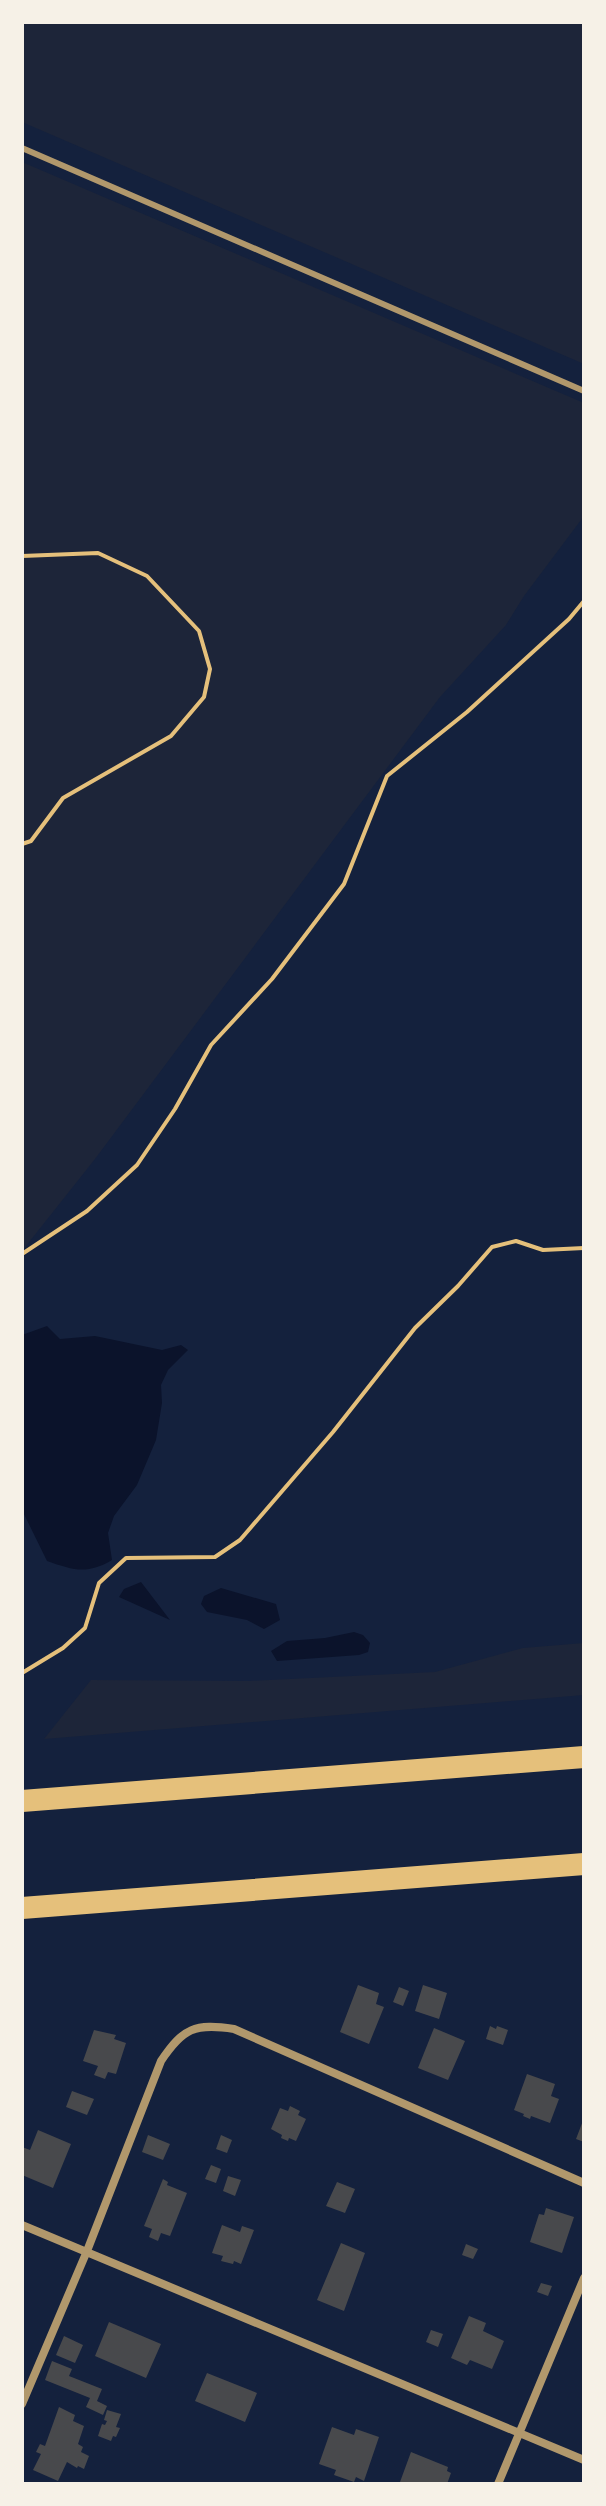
<svg xmlns="http://www.w3.org/2000/svg" width="606" height="2506" viewBox="0 0 606 2506" font-family="'Archivo Narrow',sans-serif">
<style>
.green{fill:#1d2539}
.water{fill:#0b132b}
.building{fill:#48494c}
.lines{fill:none;stroke-linecap:round;stroke-linejoin:round}
.path{stroke:#e5c07b;stroke-width:4}
.service{stroke:#b1986c;stroke-width:6}
.minor{stroke:#b1986c;stroke-width:8}
.motorway{stroke:#e5c07b;stroke-width:22}
</style>
<rect width="100%" height="100%" fill="#14213d"/>
<!-- green -->
<path class="green" d="M22,22H584V364L22,122Z
M22,162L584,403V516L524,596L506,625L440,697L95,1159L22,1251Z
M584,1643V1695L44,1739L91,1680L248,1681L435,1672L523,1648Z"/>
<!-- water -->
<path class="water" d="M47,1326L60,1339L95,1336L162,1350L181,1345L188,1350L168,1370L161,1385L162,1403L156,1440L137,1485L114,1516L108,1533L112,1560C87,1575 73,1570 47,1561L22,1510V1335Z
M141,1582L170,1620L119,1597L124,1589Z
M221,1588L276,1604L280,1620L264,1629L247,1620L207,1612L201,1604L204,1596Z
M354,1632L363,1635L370,1643L368,1652L359,1655L277,1661L271,1651L287,1641L325,1638Z"/>
<!-- building -->
<path class="building" d="M358,1985L379,1993L376,2004L384,2007L369,2044L340,2032Z
M423,1985L447,1993L439,2019L415,2011Z
M399,1987L409,1991L403,2006L393,2002Z
M490,2026L496,2029L497,2026L508,2030L503,2045L486,2039Z
M434,2028L465,2041L448,2080L418,2068Z
M94,2030L116,2035L114,2039L126,2043L116,2074L108,2072L105,2079L94,2075L98,2066L83,2061Z
M527,2074L555,2084L551,2096L559,2099L550,2123L531,2116L530,2119L523,2116L524,2114L514,2110Z
M72,2091L94,2099L87,2115L66,2107Z
M290,2106L300,2111L298,2115L306,2119L296,2141L289,2138L288,2141L281,2138L282,2135L271,2129L280,2108L288,2111Z
M584,2118V2142L576,2139Z
M38,2130L71,2144L53,2188L22,2175V2147L30,2150Z
M148,2135L170,2144L163,2160L142,2152Z
M221,2135L232,2140L227,2153L216,2149Z
M211,2165L221,2169L216,2183L205,2179Z
M228,2176L241,2180L235,2196L223,2191Z
M163,2179L168,2182L167,2185L187,2193L170,2236L161,2233L158,2241L149,2237L152,2229L144,2226Z
M337,2182L355,2189L345,2213L326,2206Z
M546,2208L574,2217L562,2253L530,2242L539,2214L544,2215Z
M222,2225L240,2232L242,2226L254,2230L241,2264L234,2261L233,2264L221,2261L223,2256L212,2253Z
M341,2243L365,2253L344,2311L317,2300Z
M466,2244L478,2249L473,2259L462,2255Z
M541,2283L552,2286L548,2296L537,2292Z
M469,2316L486,2323L483,2331L504,2341L492,2369L470,2360L467,2365L451,2358Z
M109,2322L161,2344L146,2378L95,2356Z
M431,2330L443,2334L438,2347L426,2342Z
M64,2336L83,2345L75,2363L56,2355Z
M52,2361L72,2369L69,2376L102,2389L97,2401L107,2406L103,2415L86,2407L90,2398L45,2380Z
M207,2373L257,2393L245,2422L195,2401Z
M59,2407L75,2415L73,2421L84,2426L78,2444L83,2447L81,2452L89,2456L84,2469L78,2466L77,2468L67,2462L58,2481L33,2470L41,2454L36,2452L40,2444L45,2446Z
M107,2410L121,2414L116,2427L120,2428L116,2437L113,2436L111,2441L98,2436L102,2424L105,2425L107,2421L104,2420Z
M332,2427L354,2435L356,2429L379,2437L364,2481L356,2477L354,2482L334,2475L336,2470L319,2464Z
M411,2452L448,2467L447,2471L451,2473L447,2484L400,2482Z"/>
<g class="lines">
<!-- path -->
<path class="path" d="M22,556L98,553L147,576L199,631L210,669L204,697L171,736L63,798L31,841L22,844
M22,1254L87,1211L137,1165L175,1109L211,1045L272,979L344,884L387,776L467,712L569,619L584,601
M22,1673L63,1648L85,1628L99,1583L126,1558L215,1557L240,1540L333,1432L415,1328L458,1286L492,1247L516,1241L543,1250L584,1248"/>
<!-- service -->
<path class="service" d="M22,148L584,391"/>
<!-- minor -->
<path class="minor" d="M22,2225L584,2460
M22,2404L87,2251L161,2061C183,2028 195,2023 234,2029L584,2183
M498,2484L584,2278"/>
<!-- motorway -->
<path class="motorway" d="M22,1801L584,1757
M22,1908L584,1864"/>
</g>
<!-- border -->
<rect width="606" height="2506" fill="none" stroke="#f6f1e7" stroke-width="48"/>
</svg>
